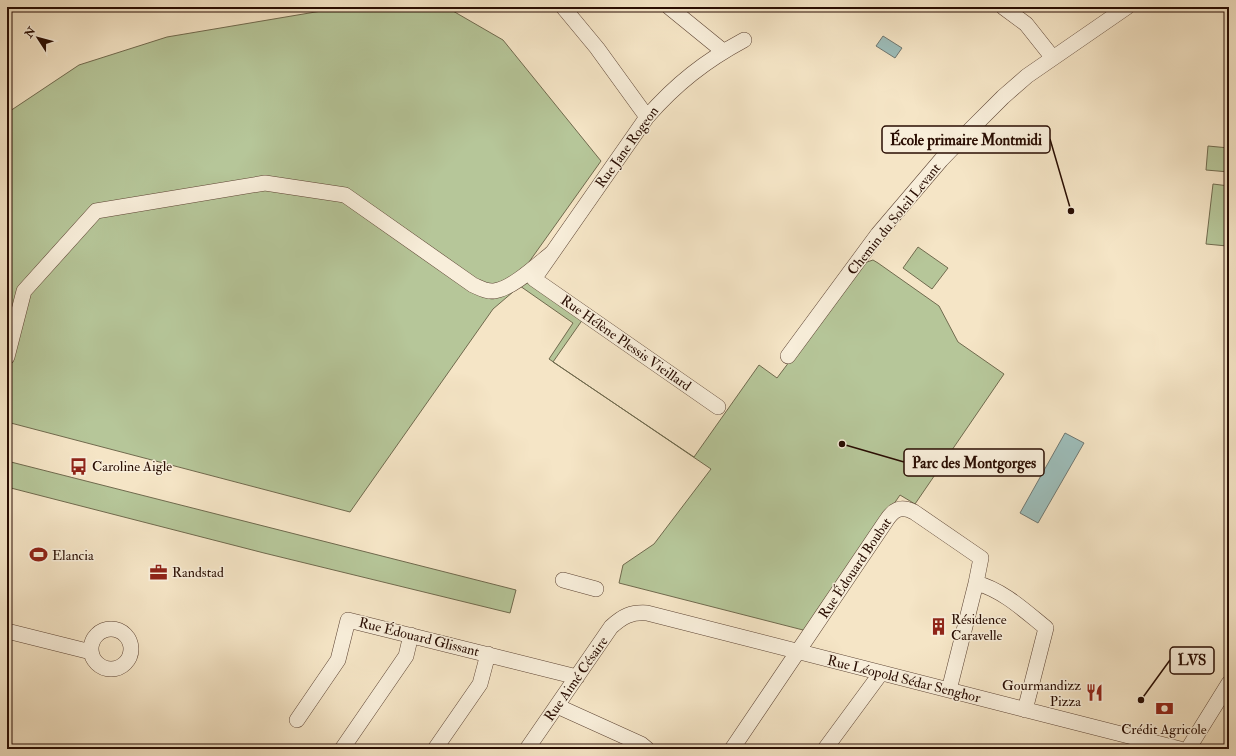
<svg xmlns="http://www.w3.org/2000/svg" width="1236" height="756" viewBox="0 0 1236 756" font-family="'IM FELL Double Pica',serif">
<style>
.green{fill:#b6c699;stroke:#706a4e}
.water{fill:#9dbebb;stroke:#6f7771}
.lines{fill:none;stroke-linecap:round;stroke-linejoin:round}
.minor-casing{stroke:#5c4333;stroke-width:16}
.minor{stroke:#f8eeda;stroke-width:15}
.labels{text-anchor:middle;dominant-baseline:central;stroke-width:3;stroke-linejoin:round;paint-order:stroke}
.street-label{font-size:14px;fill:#290d02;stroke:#f8eeda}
.poi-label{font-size:14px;fill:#290d02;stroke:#f8eeda;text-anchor:start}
.leader{fill:none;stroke:#290d02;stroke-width:1.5}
.callout-dot{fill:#290d02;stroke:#f8eeda;stroke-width:1.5}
.callout{fill:#f8eeda;stroke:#290d02;stroke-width:1.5}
.callout-label{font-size:15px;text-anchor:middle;font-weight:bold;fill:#290d02}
</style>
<rect width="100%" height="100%" fill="#f5e5c6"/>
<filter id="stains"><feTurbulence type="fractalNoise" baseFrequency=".005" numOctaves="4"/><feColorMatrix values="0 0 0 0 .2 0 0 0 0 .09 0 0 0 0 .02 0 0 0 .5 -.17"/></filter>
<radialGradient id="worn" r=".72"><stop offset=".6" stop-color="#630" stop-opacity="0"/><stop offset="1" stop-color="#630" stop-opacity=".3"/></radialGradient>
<!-- green -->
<path class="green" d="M345,7H446L503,40L601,161L519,276L583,319L553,362L694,457L759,365L777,378L864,263L873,260L878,263L939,306L958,342L1004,374L915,504L900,495L807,631L619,583L623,565L654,544L711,469L549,359L573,323L520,286L493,309L350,512L7,422V113L79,65L167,37Z
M1208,146L1229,148V172L1206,170Z
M1213,184L1229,186L1227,246L1206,244Z
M918,247L948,268L932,289L903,268Z
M7,461L516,590L510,613L264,553L7,487Z"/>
<!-- water -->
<path class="water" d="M883,36L902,48L895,58L876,46Z
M1065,433L1084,443L1038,523L1020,513Z"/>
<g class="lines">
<defs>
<path id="minor" d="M563,7L597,48L647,117
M669,7L723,51
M1003,7L1026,24L1053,58
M788,356L878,234L941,160L966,134L1003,97L1027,76L1127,7
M7,357L24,291L96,211L265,183L345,195L473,285C480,288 486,292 494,291C512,289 538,264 553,252
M718,407L534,279L647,117C676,84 705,61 744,40
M563,580L596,589
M91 649a20 20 0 1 1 40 0a20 20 0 1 1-40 0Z
M7,631L91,652
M949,690L976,583C1003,590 1025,611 1046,628L1025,710
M557,706L641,744L647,749
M297,720L338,660L348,620L577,677
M342,749L406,656L411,635
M435,749L480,684L488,654
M527,749L611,627C623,616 631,612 647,613L1180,749
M732,749L886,521C893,510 900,505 914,512L981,558L976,583
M825,749L881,673
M1188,749L1229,683"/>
</defs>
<!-- minor casing -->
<use href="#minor" class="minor-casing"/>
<!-- minor -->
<use href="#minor" class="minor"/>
</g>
<!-- icons -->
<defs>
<symbol id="bus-bare" viewBox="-9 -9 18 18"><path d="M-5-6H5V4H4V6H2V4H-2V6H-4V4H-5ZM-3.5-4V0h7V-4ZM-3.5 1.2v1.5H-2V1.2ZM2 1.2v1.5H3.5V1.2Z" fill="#8f2418" stroke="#f8eeda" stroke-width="2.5" paint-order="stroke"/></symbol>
<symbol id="stadium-bare" viewBox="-9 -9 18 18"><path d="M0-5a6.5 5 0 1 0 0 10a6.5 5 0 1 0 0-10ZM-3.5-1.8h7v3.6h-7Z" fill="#8f2418" stroke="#f8eeda" stroke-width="2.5" paint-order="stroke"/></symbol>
<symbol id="office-bare" viewBox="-9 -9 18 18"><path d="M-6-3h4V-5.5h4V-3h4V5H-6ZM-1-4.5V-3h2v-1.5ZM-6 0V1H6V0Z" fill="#8f2418" stroke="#f8eeda" stroke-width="2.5" paint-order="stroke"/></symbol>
<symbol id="building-bare" viewBox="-9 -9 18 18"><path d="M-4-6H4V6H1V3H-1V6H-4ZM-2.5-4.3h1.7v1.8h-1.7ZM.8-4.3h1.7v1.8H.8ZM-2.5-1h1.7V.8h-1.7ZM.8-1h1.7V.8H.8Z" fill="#8f2418" stroke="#f8eeda" stroke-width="2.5" paint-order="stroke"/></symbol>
<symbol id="restaurant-bare" viewBox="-9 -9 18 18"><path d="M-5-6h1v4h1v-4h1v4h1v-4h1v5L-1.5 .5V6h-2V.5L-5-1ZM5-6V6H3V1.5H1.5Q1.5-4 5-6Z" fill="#8f2418" stroke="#f8eeda" stroke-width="2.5" paint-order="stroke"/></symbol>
<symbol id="bank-bare" viewBox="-9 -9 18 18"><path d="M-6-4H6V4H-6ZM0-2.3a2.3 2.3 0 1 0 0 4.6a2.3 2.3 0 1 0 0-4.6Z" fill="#8f2418" stroke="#f8eeda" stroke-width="2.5" paint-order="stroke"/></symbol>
</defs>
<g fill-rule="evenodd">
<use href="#bus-bare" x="66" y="454" width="25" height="25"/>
<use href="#stadium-bare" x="26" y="542" width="25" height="25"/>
<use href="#office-bare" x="146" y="560" width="25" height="25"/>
<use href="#building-bare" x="926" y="614" width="25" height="25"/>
<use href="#restaurant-bare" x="1082" y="680" width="25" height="25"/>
<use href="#bank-bare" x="1152" y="696" width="25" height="25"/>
</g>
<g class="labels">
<!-- street labels -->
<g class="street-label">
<text transform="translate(627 147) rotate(-54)">Rue Jane Rogeon</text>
<text transform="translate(894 219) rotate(-51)">Chemin du Soleil Levant</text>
<text transform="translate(626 343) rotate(35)">Rue Hélène Plessis Vieillard</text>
<text transform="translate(855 568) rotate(-56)">Rue Édouard Boubat</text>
<text transform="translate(419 637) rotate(14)">Rue Édouard Glissant</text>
<text transform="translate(576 679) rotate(-55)">Rue Aimé Césaire</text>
<text transform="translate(904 679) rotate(14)">Rue Léopold Sédar Senghor</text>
</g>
<!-- poi labels -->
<g class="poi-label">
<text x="92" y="466">Caroline Aigle</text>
<text x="52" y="555">Elancia</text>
<text x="172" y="572">Randstad</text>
<text x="951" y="619">Résidence<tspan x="951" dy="16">Caravelle</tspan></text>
<text x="1081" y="685" text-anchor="end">Gourmandizz<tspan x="1081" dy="16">Pizza</tspan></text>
<text x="1164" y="729" text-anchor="middle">Crédit Agricole</text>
</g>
</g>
<!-- callouts -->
<path class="leader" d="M1071 211L1050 139M842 444L904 462M1141 700L1170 660"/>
<g class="callout-dot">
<circle cx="1071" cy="211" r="4"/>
<circle cx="842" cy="444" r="4"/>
<circle cx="1141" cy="700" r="4"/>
</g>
<g class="callout">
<rect x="882" y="126" width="168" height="27" rx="4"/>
<rect x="904" y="449" width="140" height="27" rx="4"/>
<rect x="1170" y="647" width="44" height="27" rx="4"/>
</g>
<g class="callout-label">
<text x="966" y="145">École primaire Montmidi</text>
<text x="974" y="468">Parc des Montgorges</text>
<text x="1192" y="665">LVS</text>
</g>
<!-- margin -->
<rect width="1236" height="756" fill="none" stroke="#f5e5c6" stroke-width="24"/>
<rect x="8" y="8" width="1220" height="740" fill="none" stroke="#290d02" stroke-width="2"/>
<rect x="12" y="12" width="1212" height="732" fill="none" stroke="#290d02"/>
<!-- north arrow -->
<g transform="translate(38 38) rotate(306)" stroke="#f8eeda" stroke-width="3" paint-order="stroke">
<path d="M0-3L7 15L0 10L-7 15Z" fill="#290d02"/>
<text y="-6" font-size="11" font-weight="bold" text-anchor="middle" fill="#290d02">N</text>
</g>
<rect width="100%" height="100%" filter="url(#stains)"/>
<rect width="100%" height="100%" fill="url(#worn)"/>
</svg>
